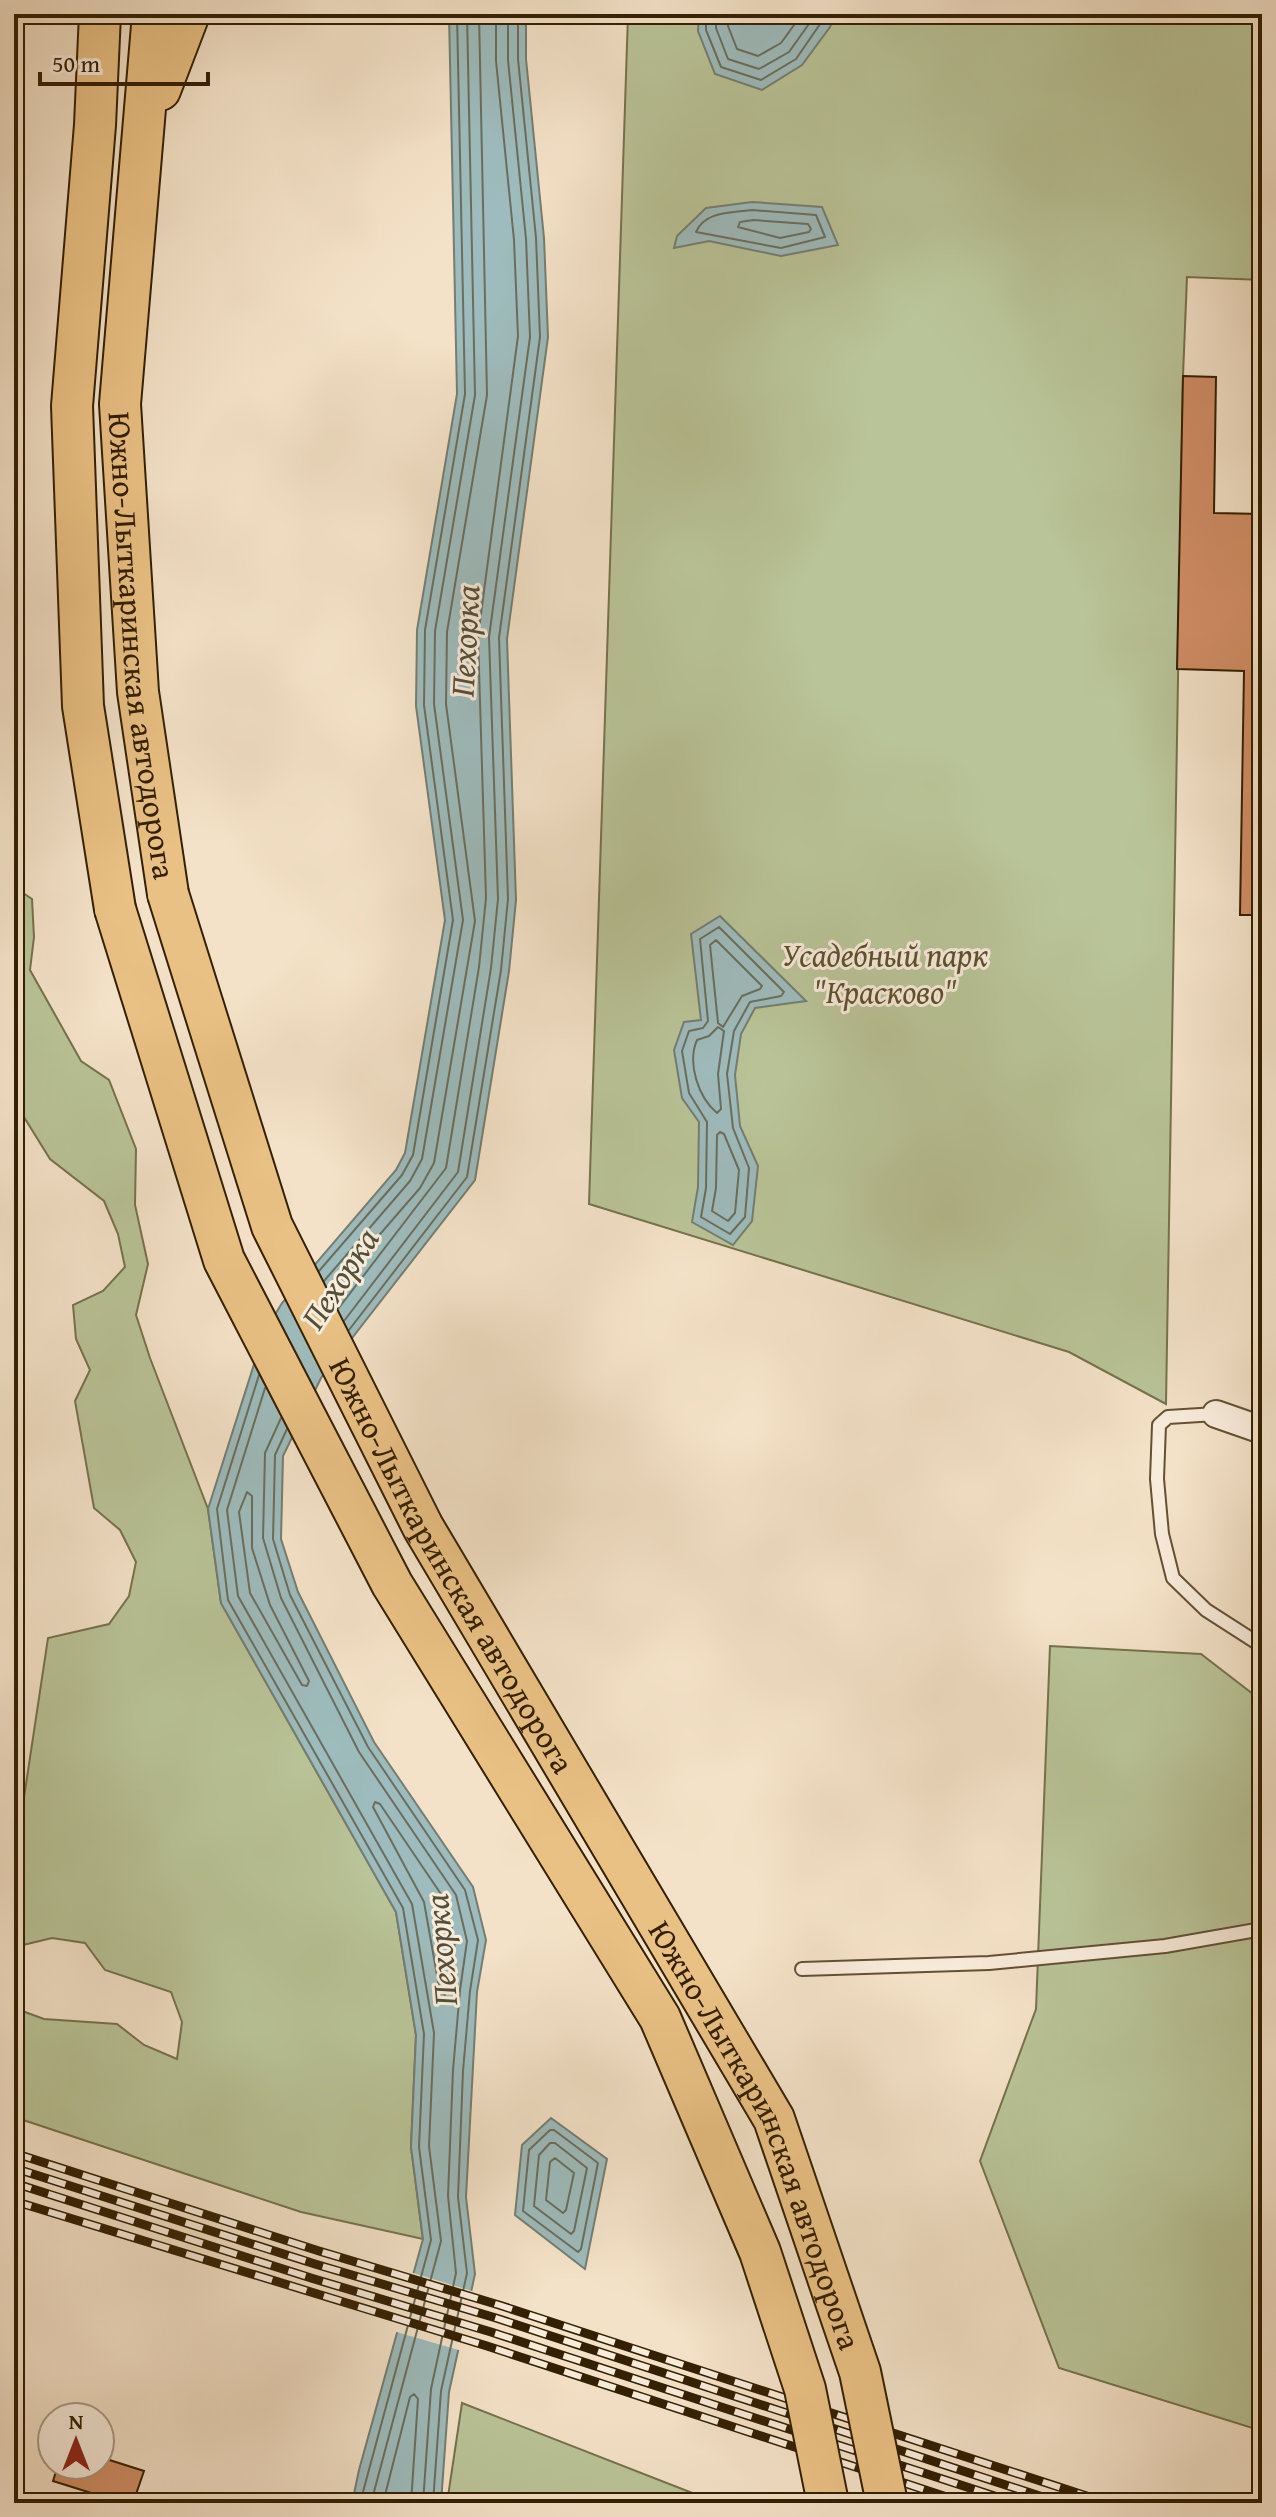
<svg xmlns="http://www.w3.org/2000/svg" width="1276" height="2517" viewBox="0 0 1276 2517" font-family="'Gentium Book Plus',serif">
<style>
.green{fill:#b9c498;stroke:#76724c;stroke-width:2}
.water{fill:#9ebcbd;stroke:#747e72;stroke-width:2}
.pier{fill:#f4e2c8}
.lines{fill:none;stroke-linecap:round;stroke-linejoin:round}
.shore{stroke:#696e5f;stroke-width:2}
.building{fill:#d18e66;stroke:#342001;stroke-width:2}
.lane-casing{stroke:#645033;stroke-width:16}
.street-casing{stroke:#645033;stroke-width:30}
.primary-casing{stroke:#342001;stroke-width:44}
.lane{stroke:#f8ecdb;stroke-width:12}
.street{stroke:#f8ecdb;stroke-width:26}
.primary{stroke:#eac184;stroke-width:40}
.rail-casing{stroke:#342001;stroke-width:9}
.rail{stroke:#f8ecdb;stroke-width:6;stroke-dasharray:18;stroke-linecap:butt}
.primary-bridge-casing{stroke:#342001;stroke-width:44;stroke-linecap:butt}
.primary-bridge{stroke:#eac184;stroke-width:40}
.labels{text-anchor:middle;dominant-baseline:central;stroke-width:6;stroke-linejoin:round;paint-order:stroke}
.street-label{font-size:32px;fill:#342001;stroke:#f8ecdb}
.park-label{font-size:32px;font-style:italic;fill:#5c512e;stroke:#f8ecdb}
.water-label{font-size:34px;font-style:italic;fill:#544f39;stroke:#f8ecdb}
</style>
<rect width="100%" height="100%" fill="#f4e2c8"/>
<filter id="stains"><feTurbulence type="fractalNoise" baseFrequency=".0025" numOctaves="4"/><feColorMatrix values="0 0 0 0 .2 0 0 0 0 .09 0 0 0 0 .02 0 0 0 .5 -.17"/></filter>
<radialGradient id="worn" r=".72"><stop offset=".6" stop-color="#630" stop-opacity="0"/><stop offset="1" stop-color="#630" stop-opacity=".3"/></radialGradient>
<!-- green -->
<path class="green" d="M628,14H1262V280L1187,277L1183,376L1166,1404L1069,1352L589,1204Z
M14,887L32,899L34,937L30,970L81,1061L109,1080L136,1149L135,1205L148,1264L136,1315L150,1358L208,1509L221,1603L396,1912L416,2035L411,2147L423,2239L301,2212L14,2117V2008L44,2019L117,2024L144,2045L177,2059L182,2022L171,1992L105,1970L85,1943L52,1938L19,1946L14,1952V1864L48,1638L109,1624L129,1596L136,1562L120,1530L94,1508L75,1401L90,1370L76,1339L73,1305L103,1291L125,1267L118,1234L104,1201L50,1159L14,1101Z
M1050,1646L1201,1654L1262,1701V2431L1059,2368L980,2161L1036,2009Z
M462,2403L718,2503H447Z"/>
<!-- water -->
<path class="water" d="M449,14H526V59L544,238L548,337L507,639L516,900L509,971L475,1180L321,1378L283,1456L281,1539L298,1592L374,1742L473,1887L486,1940L477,1992L466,2197L475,2274L449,2392L441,2503H352L359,2470L423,2239L411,2147L416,2035L396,1912L221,1603L208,1509L264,1333L282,1303L396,1170L405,1153L445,920L416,706L417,630L457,394Z
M699,14H836L830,27L802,65L762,90L715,74L698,31Z
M752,202L822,207L838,245L781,256L709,241L674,248L677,236L706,208Z
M720,916L806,1001L755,1008L741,1034L735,1075L740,1126L758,1166L752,1221L733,1245L692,1222L698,1187L699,1122L682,1098L674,1050L684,1022L701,1020L691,934Z
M551,2118L607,2159L585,2269L515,2215L522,2145Z"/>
<!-- pier -->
<path class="pier" d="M410,2272L475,2292L462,2351L393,2331Z"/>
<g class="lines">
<!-- shore -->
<path class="shore" d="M706,14V30L721,67L761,80L796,59L827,14
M716,14V28L728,59L759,69L789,52L816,14
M729,14L728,26L737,49L758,56L781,43L802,14
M752,210L816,215L825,237L781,248L696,232C705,211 731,213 752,210Z
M753,220L808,224L811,229L809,232L780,238L738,227L740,222Z
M719,927L784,992L781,996L750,1002L734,1031L727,1074L733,1128L749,1168L745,1217L730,1234L701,1217L706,1188L707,1122L689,1093L682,1051L689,1031L703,1028L708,1021L700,939Z
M716,940L762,986L760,989L742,996L723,1027L718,1023L710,945Z
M718,1027L724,1031L718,1074L721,1109L717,1113C698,1097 687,1063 697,1040L709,1036Z
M720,1132L724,1134L739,1170L735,1213L728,1221L712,1211L716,1188L717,1135Z
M319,1271L402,1175L413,1155L453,920L424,705L425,630L465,394L457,14
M324,1281L410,1181L422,1159L463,920L434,704L435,631L475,395L467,14
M330,1292L420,1188L434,1163L475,921L446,704L447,632L487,395L479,14
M338,1309L446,1168L479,967L486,898L478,636L518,336L514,240L496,61V14
M344,1321L458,1172L491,968L498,899L489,637L530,337L526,239L508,60V14
M349,1330L467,1177L501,970L508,899L499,638L540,337L536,238L518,59V14
M259,1375L217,1509L228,1600L403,1908L424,2034L419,2147L431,2240L360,2503
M265,1388L227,1510L238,1596L412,1904L434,2033L429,2146L441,2241L371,2503
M281,1418L265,1453L263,1538L281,1598L359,1752L456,1895L467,1941L460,1990L453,2070L448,2196L456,2273L431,2389L423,2503
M287,1429L275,1455L273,1539L290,1595L368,1747L465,1890L478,1940L470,1991L463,2071L458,2197L467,2273L441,2391L433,2503
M247,1492L252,1496V1548L270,1605L309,1681L307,1686L302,1685L250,1593L239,1512Z
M375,1802L380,1804L445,1900L455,1942L445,1995L440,1992L424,1902L373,1807Z
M550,2130H554L598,2163L581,2249L578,2252L523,2211L529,2150Z
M550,2143H555L587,2168L574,2231L571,2234L534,2206L539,2155Z
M555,2158L574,2173L566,2210L563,2213L546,2200L550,2162Z
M383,2503L410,2397L414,2394L418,2399L411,2503"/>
</g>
<!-- building -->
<path class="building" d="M1183,376L1216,377L1214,513L1262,514V915H1240L1244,671L1177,669Z
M100,2457L144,2471L133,2503H123L53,2481L58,2465H100Z"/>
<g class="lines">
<defs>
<path id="lane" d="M1216,1414L1168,1417L1159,1425L1157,1479L1162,1534L1173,1578L1206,1610L1262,1646
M802,1969L989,1963L1165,1946L1262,1929"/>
<path id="street" d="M1216,1414L1262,1430"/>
<g id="primary">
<path d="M100,14L95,125L72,406L83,706L115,909"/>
<path id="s1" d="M153,14L120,404L138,692L168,894"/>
<path d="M160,90L189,14"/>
</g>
</defs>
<!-- lane casing -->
<use href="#lane" class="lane-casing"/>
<!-- street casing -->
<use href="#street" class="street-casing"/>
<!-- primary casing -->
<use href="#primary" class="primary-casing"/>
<!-- lane -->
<use href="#lane" class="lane"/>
<!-- street -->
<use href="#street" class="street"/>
<!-- primary -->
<use href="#primary" class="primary"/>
<defs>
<path id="rail" d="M14,2153L319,2251L499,2305L1108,2503
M14,2168L315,2264L496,2318L1061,2503
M14,2183L311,2278L491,2332L1016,2503
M14,2201L487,2346L965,2503"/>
</defs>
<!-- rail casing -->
<use href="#rail" class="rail-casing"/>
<!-- rail -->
<use href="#rail" class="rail"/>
<defs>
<g id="primary-bridge">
<path id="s2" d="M168,894L272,1226L423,1527L774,2119L860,2372L887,2503"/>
<path d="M115,909L224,1260L392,1584L660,2018L760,2252L805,2389L828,2503"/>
</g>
</defs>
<!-- primary-bridge casing -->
<use href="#primary-bridge" class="primary-bridge-casing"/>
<!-- primary-bridge -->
<use href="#primary-bridge" class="primary-bridge"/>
</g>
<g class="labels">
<!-- street labels -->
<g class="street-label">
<text stroke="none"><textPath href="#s1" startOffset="634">Южно-Лыткаринская автодорога</textPath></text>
<text stroke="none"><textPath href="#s2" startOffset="732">Южно-Лыткаринская автодорога</textPath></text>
<text stroke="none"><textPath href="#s2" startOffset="1380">Южно-Лыткаринская автодорога</textPath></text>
</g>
<!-- park labels -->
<g class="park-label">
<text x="885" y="954">Усадебный парк<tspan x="885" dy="37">"Красково"</tspan></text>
</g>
<!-- water labels -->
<g class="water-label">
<text transform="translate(464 641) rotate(-87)">Пехорка</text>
<text transform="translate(339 1278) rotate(-57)">Пехорка</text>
<text transform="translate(440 1950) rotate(-95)">Пехорка</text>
</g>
</g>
<!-- margin -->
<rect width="1276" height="2517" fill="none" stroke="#f4e2c8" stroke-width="48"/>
<rect x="16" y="16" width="1244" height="2485" fill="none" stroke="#342001" stroke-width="4"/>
<rect x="24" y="24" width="1228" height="2469" fill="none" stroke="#342001" stroke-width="2"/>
<!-- north arrow -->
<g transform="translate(76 2441)"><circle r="38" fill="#f8ecdb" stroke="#aa9a84" stroke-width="2"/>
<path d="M0-6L14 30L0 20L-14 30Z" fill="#8f2418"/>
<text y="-12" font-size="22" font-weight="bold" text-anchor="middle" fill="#342001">N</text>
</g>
<!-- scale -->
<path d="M40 72v12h168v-12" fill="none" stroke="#342001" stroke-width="4"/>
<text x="52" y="72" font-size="24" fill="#342001" stroke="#f8ecdb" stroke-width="6" paint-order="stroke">50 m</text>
<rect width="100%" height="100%" filter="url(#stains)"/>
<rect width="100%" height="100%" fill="url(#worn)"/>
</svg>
